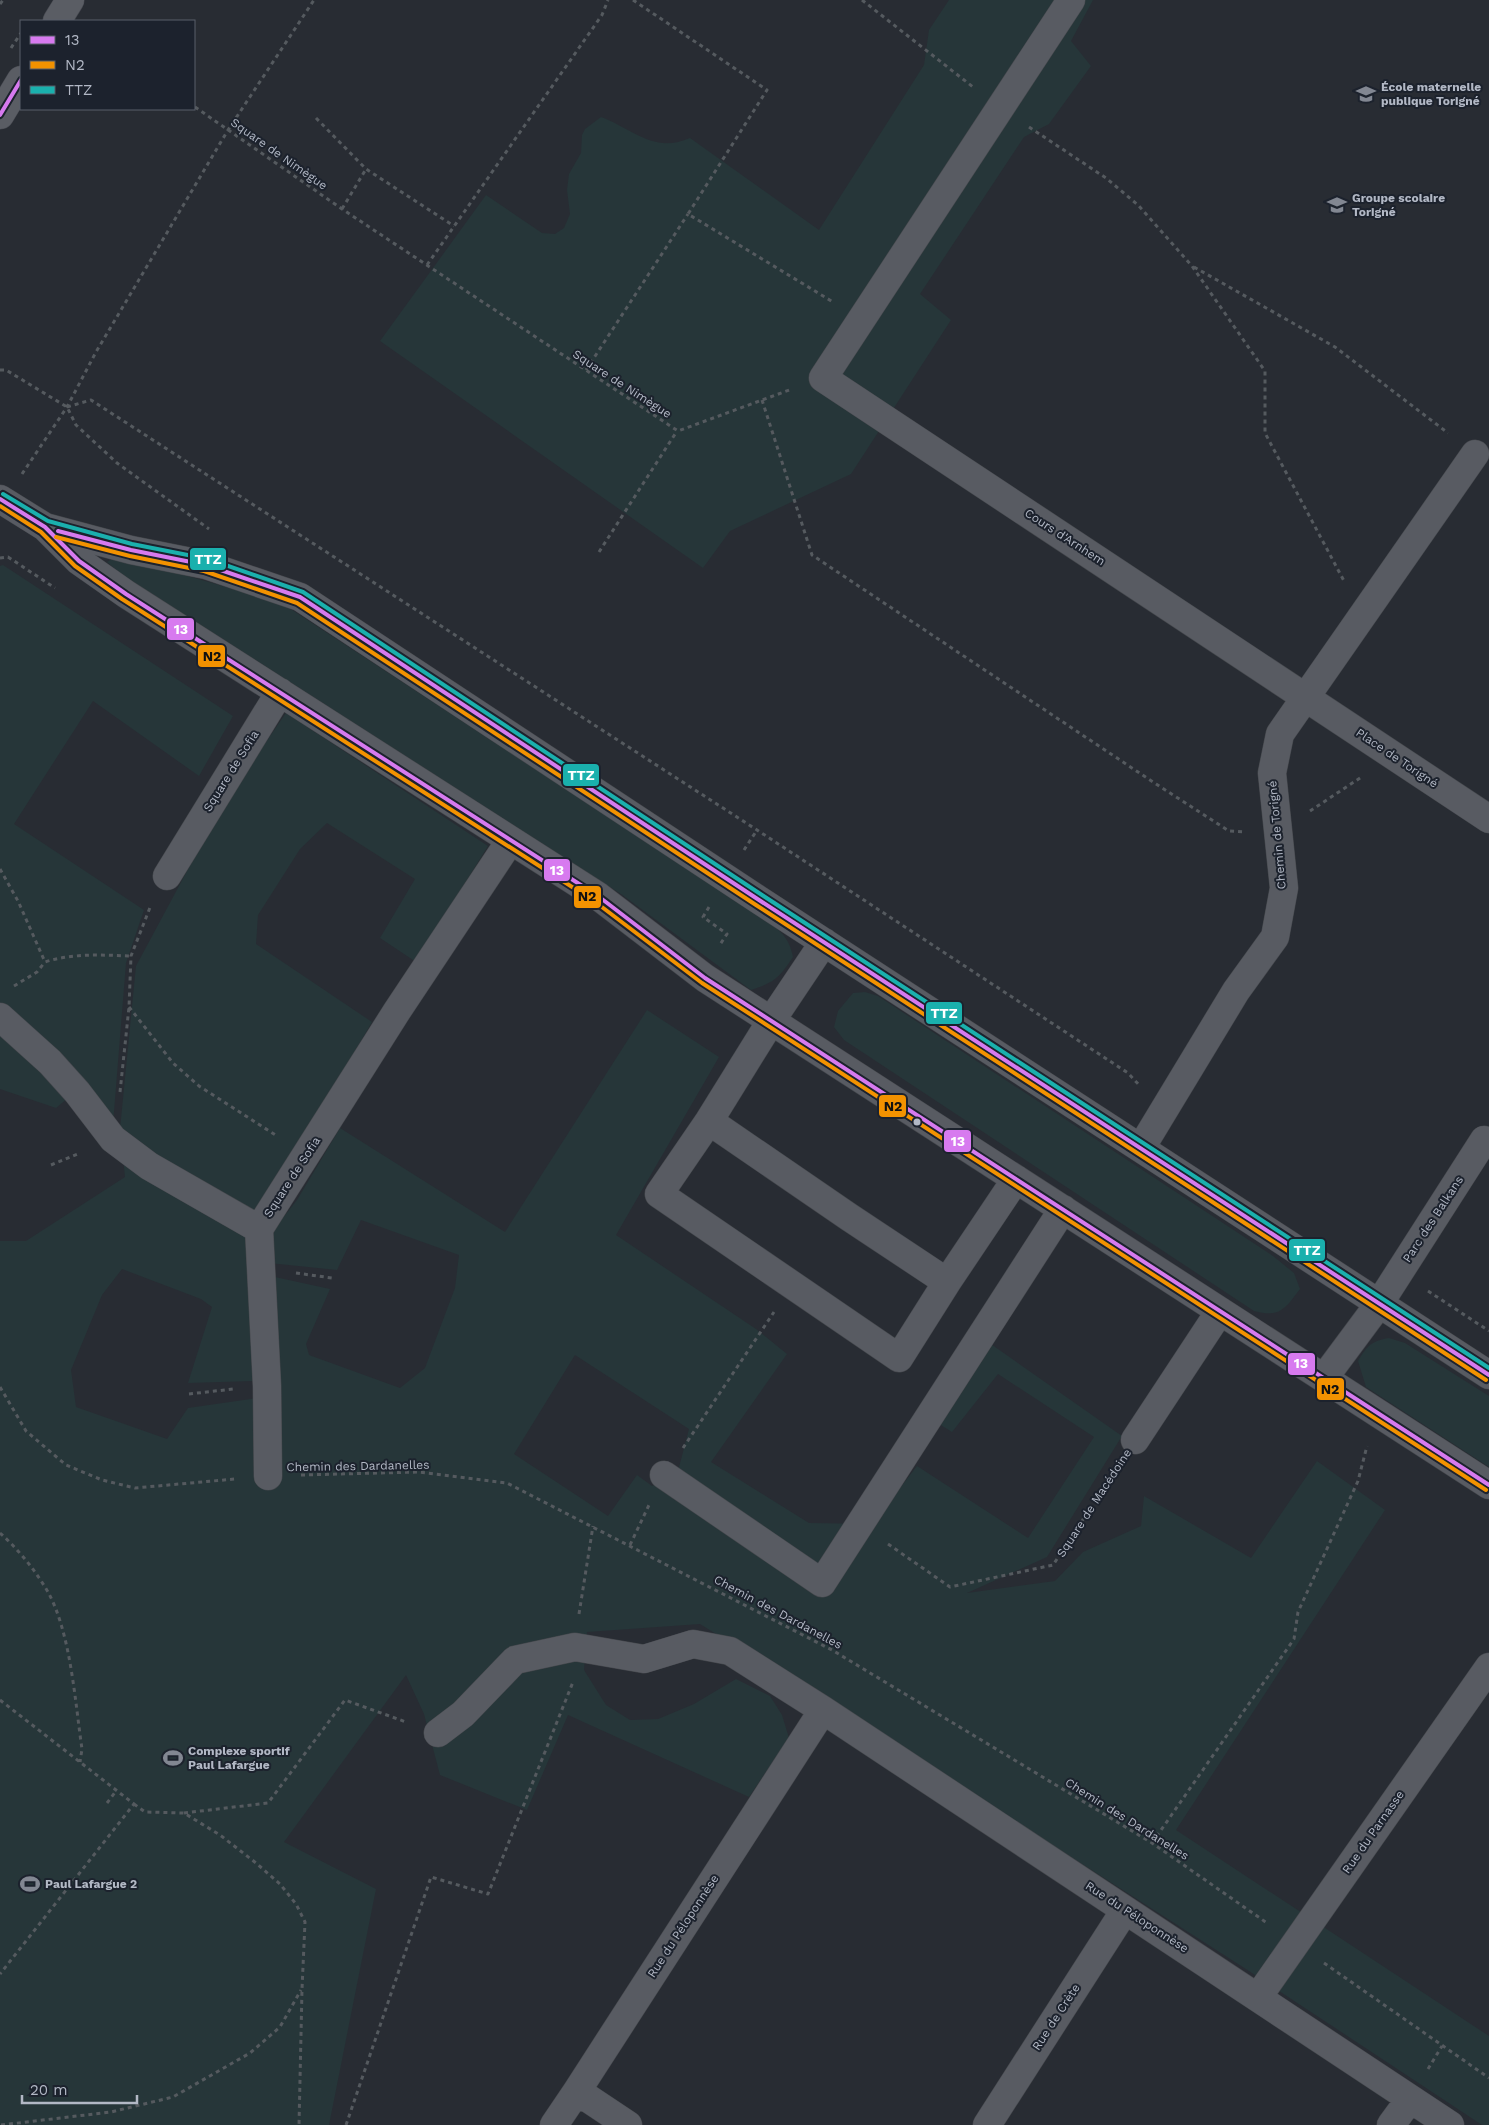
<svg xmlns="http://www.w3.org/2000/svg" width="1489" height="2125" viewBox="0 0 1489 2125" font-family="'Work Sans',sans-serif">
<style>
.green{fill:#263639;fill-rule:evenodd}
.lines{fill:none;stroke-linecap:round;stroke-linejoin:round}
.minor-casing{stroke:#44474c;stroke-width:29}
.major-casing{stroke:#464950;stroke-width:29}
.path{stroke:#555a5f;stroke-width:3;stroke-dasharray:4 4;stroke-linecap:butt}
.minor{stroke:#585b62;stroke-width:28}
.major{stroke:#5a5d64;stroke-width:28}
.bus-1-casing{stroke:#1c222d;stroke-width:8}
.bus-2-casing{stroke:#1c222d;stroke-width:8}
.bus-3-casing{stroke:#1c222d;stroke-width:8}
.bus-1{stroke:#d77aef;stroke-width:4}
.bus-2{stroke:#f39200;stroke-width:4}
.bus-3{stroke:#1ab0ad;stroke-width:4}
.bus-dot{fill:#b2b8c5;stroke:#1c222d;stroke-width:2}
.labels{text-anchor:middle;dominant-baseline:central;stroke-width:4;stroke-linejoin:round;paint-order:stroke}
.poi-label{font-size:12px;font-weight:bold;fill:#b2b8c5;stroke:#1c222d;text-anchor:start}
.street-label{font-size:12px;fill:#b2b8c5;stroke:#1c222d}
.line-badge{stroke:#1c222d;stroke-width:2}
.badge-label{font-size:14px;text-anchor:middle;font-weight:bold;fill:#fff}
.pale-badge-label{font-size:14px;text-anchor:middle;font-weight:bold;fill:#111}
</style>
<rect width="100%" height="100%" fill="#282c33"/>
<!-- green -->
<path class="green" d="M949,0H1093L1071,41L1091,66L1049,124L1024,137L920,294L951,320L851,474L730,531L703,568L380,341L486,195L542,233L555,234L564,228L570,214L567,190L569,174L581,153L582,135L585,129L601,117C633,129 654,154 690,138L819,230L924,65L929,30Z
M117,556L251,594L289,608L760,916C777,928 789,935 793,957C779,978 775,982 751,990L621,894L121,574L107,562Z
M3,565L233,716L199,776L93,701L14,824L144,910L126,963L113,1124L0,1010V566Z
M286,713L488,846L416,962L380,938L415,879L327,823L300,849L258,915L256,944L372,1022L260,1214L253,1381L188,1383L212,1307L201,1299L122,1269L102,1295L71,1370L76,1407L167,1439L188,1408L257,1398L279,1466L275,1277L330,1289L306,1344L309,1355L400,1388L425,1368L455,1288L459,1255L361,1220L337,1270L269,1263L271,1233L297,1200L340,1128L505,1232L647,1010L719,1057L616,1235L756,1329L787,1354L711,1462L809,1523L872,1524L917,1466L1028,1538L1094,1437L998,1374L952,1432L936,1422L988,1342L1122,1436L1047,1557L967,1593L1055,1581L1083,1552L1141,1526L1144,1496L1251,1558L1317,1461L1385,1510L1176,1830L1489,2036V2125H1482L1249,1971L920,1760L700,1624L587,1632L584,1670L606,1705L630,1720L658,1719L694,1704L736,1679L770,1696L782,1715L789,1738L749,1797L568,1715L527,1810L440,1775L424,1714L406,1675L284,1842L376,1889L329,2125H0V1241H26L125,1177L120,1129L136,966L223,804ZM575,1355L689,1429L677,1475L652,1486L637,1475L608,1516L514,1454Z
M865,992L878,996L1273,1256L1294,1273L1300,1289C1285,1309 1280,1318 1254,1311L844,1040L834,1027L838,1011L853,993Z
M0,1024L68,1098L56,1108L0,1089Z
M1389,1338L1405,1343L1489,1396V1467L1366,1387L1358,1361C1367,1346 1371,1341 1389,1338Z"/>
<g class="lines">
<defs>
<path id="minor" d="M1071,0L823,378L1489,819
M0,499L45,527L79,561L126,594L598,896L705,978L1489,1485
M45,527L131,550L206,565L300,597L759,900L1489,1375
M167,876L280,692
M824,942L771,1021L709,1121L849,1217L947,1282
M0,1017L50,1062L77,1092L113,1139L149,1166L259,1229L397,1011L510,841
M709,1121L659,1194L899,1358L947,1282L1016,1179
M1141,1148L1236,991L1275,937L1284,888L1272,773L1280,734L1475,454
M259,1229L267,1386L268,1476
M1324,1378L1379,1304L1484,1140L1489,1143
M1135,1440L1220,1311
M664,1475L822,1583L1063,1209
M438,1733L463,1714L515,1660L575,1647L644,1659L693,1644L730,1651L823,1710L1450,2125
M1258,1997L1489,1667
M554,2125L577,2091
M628,2125L577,2091L823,1710
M987,2125L1125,1910
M1391,2125L1410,2099"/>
<path id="major" d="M57,21L70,0
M0,115L21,80"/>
</defs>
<!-- minor casing -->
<use href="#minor" class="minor-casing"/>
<!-- major casing -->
<use href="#major" class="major-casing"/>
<!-- path -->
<path class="path" d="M633,0L767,90L688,214L833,302
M862,0L973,87
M0,4L3,0
M11,48L21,33
M195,107L342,209L678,431L792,389
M316,118L366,169L454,226
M1029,127L1106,178L1138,205L1192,266L1265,371V433L1344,581
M342,209L366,169
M427,265L602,15L608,0
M1194,267L1335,347L1448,433
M0,370H6L67,407L76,425L117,463L209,529
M586,370L688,214
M762,400L812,555L1156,784L1229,831L1245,832
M67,407L91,400L757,830L1128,1073L1140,1086
M22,474L67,407L96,352L228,130L314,0
M599,552L677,431
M0,558L8,557L55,588
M1310,811L1363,776
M744,850L757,830
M0,869L18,901L45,962C73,953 102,955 131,956
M709,907L703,917L727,934L719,946
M14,986L37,972L45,962
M129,1007L173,1063L199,1086L277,1136
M120,1092L129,1007L131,956L151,905
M51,1165L80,1153
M296,1273L332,1278
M1428,1291L1489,1331
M0,1387L26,1431L66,1465L102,1480L135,1488L235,1479
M189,1394L233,1389
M683,1448L774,1312
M301,1475L418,1472L507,1483L832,1650L1152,1843L1267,1923
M0,1533C19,1550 35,1570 48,1592C71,1634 75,1702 82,1749L80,1762
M888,1544L950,1587L1053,1565L1117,1468
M630,1545L649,1505
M579,1614L593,1526
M0,1700L134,1804L0,1974
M107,1803L116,1791
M134,1804L145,1812L184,1813L220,1835L256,1863L280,1884L296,1904L305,1922L302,1989L299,2125
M184,1813L268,1803L345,1700L406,1722
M1152,1843L1294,1639L1298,1612L1358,1481L1367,1446
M1324,1963L1489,2078
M1428,2069L1442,2046
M1,2125L111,2112L173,2097L250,2053L280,2027L301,1990
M346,2125L431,1877L488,1894L573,1682"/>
<!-- minor -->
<use href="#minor" class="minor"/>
<!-- major -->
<use href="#major" class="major"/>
<defs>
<path id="bus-1" d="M0,115L21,80
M0,499L45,527L79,561L126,594L598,896L705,978L1489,1485
M58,531L131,550L206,565L300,597L759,900L1489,1375"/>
<path id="bus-2" d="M0,506L41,532L75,566L122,599L594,901L702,983L1486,1490
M56,537L130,556L204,571L297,603L756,905L1486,1380"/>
<path id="bus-3" d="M3,494L48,521L132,544L208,559L303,592L762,895L1489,1368"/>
</defs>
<!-- bus-1 casing -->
<use href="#bus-1" class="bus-1-casing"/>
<!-- bus-2 casing -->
<use href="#bus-2" class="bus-2-casing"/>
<!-- bus-3 casing -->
<use href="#bus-3" class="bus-3-casing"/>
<!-- bus-1 -->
<use href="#bus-1" class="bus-1"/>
<!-- bus-2 -->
<use href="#bus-2" class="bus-2"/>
<!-- bus-3 -->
<use href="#bus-3" class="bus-3"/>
</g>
<!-- icons -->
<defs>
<symbol id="school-bare" viewBox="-9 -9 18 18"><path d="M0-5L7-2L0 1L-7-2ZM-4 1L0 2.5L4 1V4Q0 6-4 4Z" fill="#828792" stroke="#1c222d" stroke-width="2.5" paint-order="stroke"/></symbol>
<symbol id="stadium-bare" viewBox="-9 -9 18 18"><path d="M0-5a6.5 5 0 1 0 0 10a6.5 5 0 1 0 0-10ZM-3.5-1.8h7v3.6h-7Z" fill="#828792" stroke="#1c222d" stroke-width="2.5" paint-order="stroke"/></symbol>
</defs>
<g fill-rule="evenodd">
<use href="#school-bare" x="1352" y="80" width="28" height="28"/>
<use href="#school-bare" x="1323" y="191" width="28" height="28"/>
<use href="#stadium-bare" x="159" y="1744" width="28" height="28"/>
<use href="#stadium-bare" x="16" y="1870" width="28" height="28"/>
</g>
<!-- markers -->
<circle class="bus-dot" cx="917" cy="1122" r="4.5"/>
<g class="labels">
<!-- poi labels -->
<g class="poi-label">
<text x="1381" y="87">École maternelle<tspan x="1381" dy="14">publique Torigné</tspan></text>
<text x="1352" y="198">Groupe scolaire<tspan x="1352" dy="14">Torigné</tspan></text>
<text x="188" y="1751">Complexe sportif<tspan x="188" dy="14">Paul Lafargue</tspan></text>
<text x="45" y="1884">Paul Lafargue 2</text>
</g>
<!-- street labels -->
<g class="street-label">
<text transform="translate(279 154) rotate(35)">Square de Nimègue</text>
<text transform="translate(622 384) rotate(33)">Square de Nimègue</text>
<text transform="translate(1065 537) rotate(33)">Cours d'Arnhem</text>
<text transform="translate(1397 758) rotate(34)">Place de Torigné</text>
<text transform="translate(231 771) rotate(-58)">Square de Sofia</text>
<text transform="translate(1277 835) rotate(-95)">Chemin de Torigné</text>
<text transform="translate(292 1177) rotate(-57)">Square de Sofia</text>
<text transform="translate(1433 1219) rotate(-57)">Parc des Balkans</text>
<text transform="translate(358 1466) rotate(-1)">Chemin des Dardanelles</text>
<text transform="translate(1094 1503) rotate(-57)">Square de Macédoine</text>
<text transform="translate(778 1612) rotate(28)">Chemin des Dardanelles</text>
<text transform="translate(1127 1819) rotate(32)">Chemin des Dardanelles</text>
<text transform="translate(1373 1832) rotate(-55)">Rue du Parnasse</text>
<text transform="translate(1137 1917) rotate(33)">Rue du Péloponnèse</text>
<text transform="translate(683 1926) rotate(-57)">Rue du Péloponnèse</text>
<text transform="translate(1056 2017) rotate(-57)">Rue de Crète</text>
</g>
</g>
<g class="line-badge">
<rect x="189" y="547" width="38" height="24" rx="5" fill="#1ab0ad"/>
<rect x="166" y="617" width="29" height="24" rx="5" fill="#d77aef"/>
<rect x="197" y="644" width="29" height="24" rx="5" fill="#f39200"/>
<rect x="562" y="763" width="38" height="24" rx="5" fill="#1ab0ad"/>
<rect x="543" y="858" width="28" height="24" rx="5" fill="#d77aef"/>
<rect x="573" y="885" width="29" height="24" rx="5" fill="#f39200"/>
<rect x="925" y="1001" width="38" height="24" rx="5" fill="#1ab0ad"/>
<rect x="878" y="1094" width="29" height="24" rx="5" fill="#f39200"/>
<rect x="943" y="1129" width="29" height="24" rx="5" fill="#d77aef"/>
<rect x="1288" y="1238" width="38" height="24" rx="5" fill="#1ab0ad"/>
<rect x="1287" y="1352" width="29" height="24" rx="5" fill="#d77aef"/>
<rect x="1316" y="1377" width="29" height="24" rx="5" fill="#f39200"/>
</g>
<g class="badge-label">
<text x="208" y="564">TTZ</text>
<text x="181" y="634">13</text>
<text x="581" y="780">TTZ</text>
<text x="557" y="875">13</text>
<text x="944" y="1018">TTZ</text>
<text x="958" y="1146">13</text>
<text x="1307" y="1255">TTZ</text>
<text x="1301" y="1368">13</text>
</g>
<g class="pale-badge-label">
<text x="212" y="661">N2</text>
<text x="587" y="901">N2</text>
<text x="893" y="1111">N2</text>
<text x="1330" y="1394">N2</text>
</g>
<!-- legend -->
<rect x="20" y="20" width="175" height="90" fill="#1c222d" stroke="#585e6a"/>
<rect x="30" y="36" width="25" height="8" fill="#d77aef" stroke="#585e6a"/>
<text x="65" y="45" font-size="15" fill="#b2b8c5">13</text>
<rect x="30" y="61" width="25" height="8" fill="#f39200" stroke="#585e6a"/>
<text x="65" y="70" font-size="15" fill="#b2b8c5">N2</text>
<rect x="30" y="86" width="25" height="8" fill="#1ab0ad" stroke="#585e6a"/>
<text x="65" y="95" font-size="15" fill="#b2b8c5">TTZ</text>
<!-- scale -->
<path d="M22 2095v8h115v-8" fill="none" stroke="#b2b8c5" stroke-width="2.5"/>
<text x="30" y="2095" font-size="15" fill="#b2b8c5" stroke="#1c222d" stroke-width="4" paint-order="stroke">20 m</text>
</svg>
